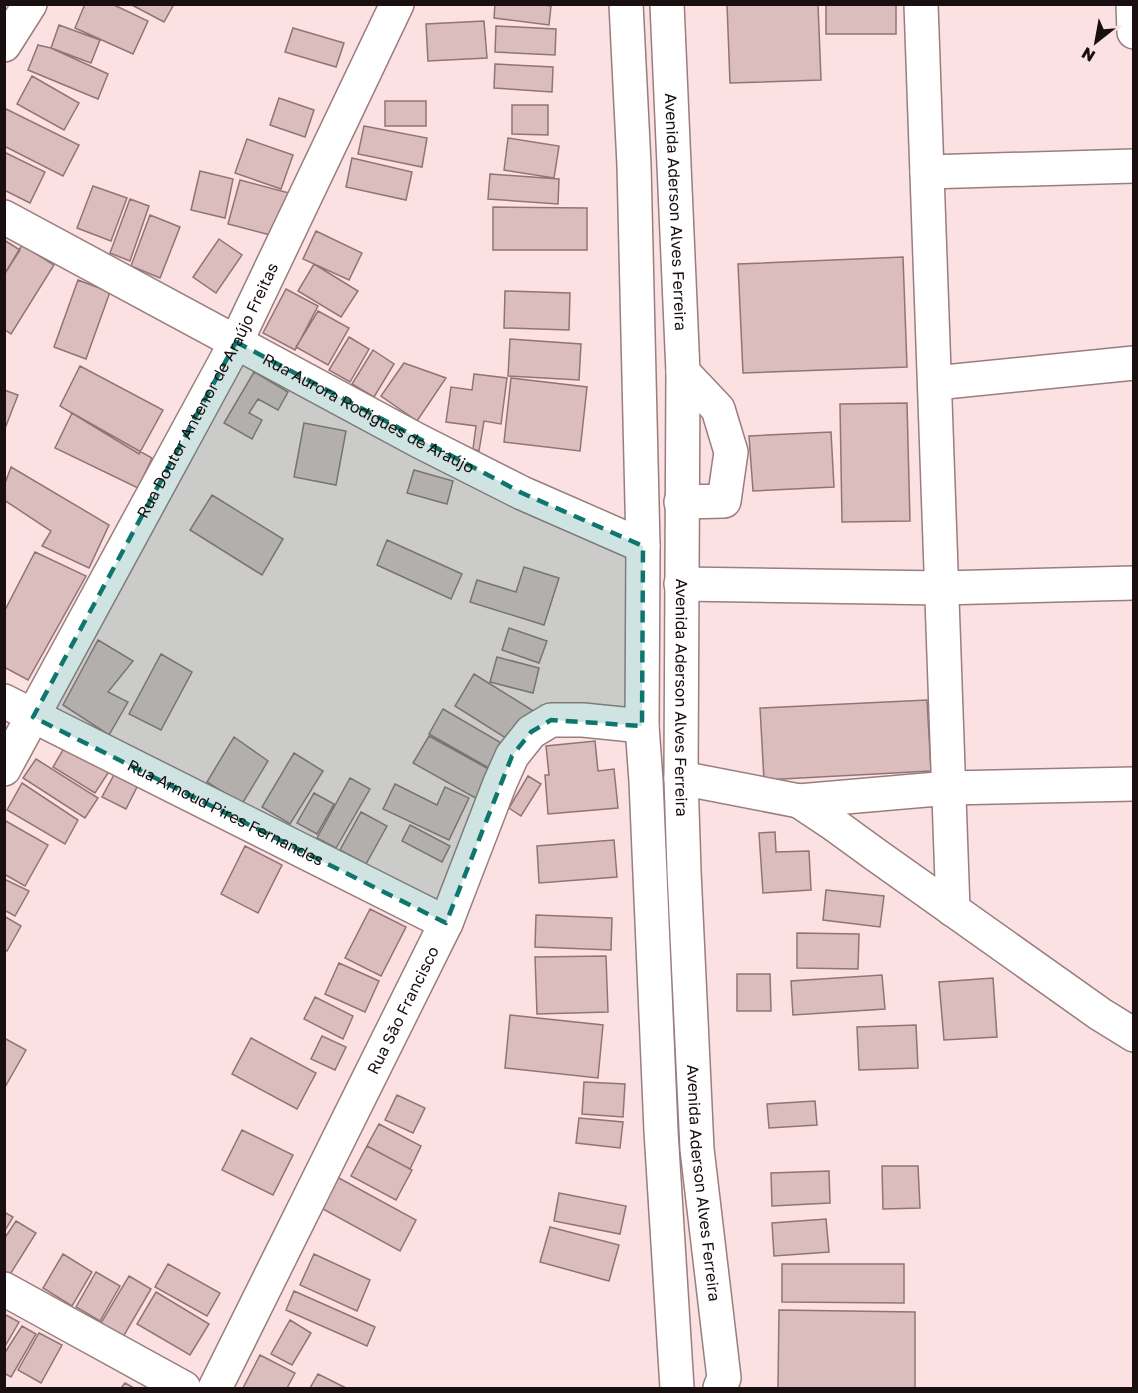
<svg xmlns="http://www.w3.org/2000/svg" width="1138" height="1393" viewBox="0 0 1138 1393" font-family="'Golos Text',sans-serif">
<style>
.building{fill:#dcbdbd;stroke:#917475;stroke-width:1.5}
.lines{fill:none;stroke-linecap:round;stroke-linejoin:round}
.minor-casing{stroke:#9a7d7e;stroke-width:36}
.major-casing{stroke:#9a7d7e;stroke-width:36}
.minor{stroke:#fff;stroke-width:33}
.major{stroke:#fff;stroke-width:33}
.marked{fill:#0f766e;fill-opacity:0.2;stroke:#0f766e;stroke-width:4.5;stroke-dasharray:12 8;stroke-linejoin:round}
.labels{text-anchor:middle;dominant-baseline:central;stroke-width:4.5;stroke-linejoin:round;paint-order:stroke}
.street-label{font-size:16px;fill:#1a0f10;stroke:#fbe1e1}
</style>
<rect width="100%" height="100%" fill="#fbe1e1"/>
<!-- building -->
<path class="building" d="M85,4H112L148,21L133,54L75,28Z
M130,4H174L164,22Z
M495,4H538L551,6L549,25L494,18Z
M727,4H818L821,80L730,83Z
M826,4H896V34H826Z
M484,21L487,58L428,61L426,24Z
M59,25L100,40L91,63L51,48Z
M496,26L556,29L555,55L495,52Z
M293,28L344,43L336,67L285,52Z
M38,45L51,48L108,74L98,99L28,70Z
M495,64L553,67L552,92L494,88Z
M32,76L79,103L64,130L17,104Z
M279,98L314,110L305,137L270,125Z
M385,101H426V126H385Z
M512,105H548V135L512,134Z
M4,108L79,145L63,176L4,146Z
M364,126L427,138L422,167L358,154Z
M508,138L559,146L554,178L504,170Z
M247,139L293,155L281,189L235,173Z
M4,152L45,172L30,203L4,190Z
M352,158L412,172L406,200L346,187Z
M200,171L233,179L225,218L191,210Z
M490,174L559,179L558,204L488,199Z
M240,180L289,193L278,237L228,224Z
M93,186L127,198L111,241L77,228Z
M130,199L149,206L130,261L110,253Z
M493,207L587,208V250H493Z
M150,215L180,227L160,278L131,266Z
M316,231L362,253L349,280L303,259Z
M219,239L242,255L216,293L193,277Z
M4,240L20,250L4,275Z
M22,245L54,265L11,334L4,329V275Z
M903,257L907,367L743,373L738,264Z
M314,264L358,291L341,317L298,291Z
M78,280L110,292L86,359L54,347Z
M286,289L318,306L295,350L263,333Z
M505,291L570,293L569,330L504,328Z
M318,311L349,328L328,365L296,347Z
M349,337L369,349L350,382L329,370Z
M510,339L581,344L579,380L508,376Z
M373,350L394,364L374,397L352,384Z
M404,363L446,378L417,421L381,396Z
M80,366L163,410L139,454L60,406Z
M254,372L288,392L278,410L258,399L249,413L262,420L252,439L224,423Z
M474,374L507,378L501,424L484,421L479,451L473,449L476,426L446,422L451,387L472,390Z
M511,378L587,387L580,451L504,442Z
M4,390L18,395L4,431Z
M907,403L910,521L842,522L840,404Z
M72,413L152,458L138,488L55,448Z
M304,423L346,431L336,485L294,477Z
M831,432L834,487L753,491L749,436Z
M11,467L109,525L89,568L42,546L51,531L4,500V486Z
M414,470L453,481L447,504L407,493Z
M212,495L283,539L262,575L190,530Z
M387,540L462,574L451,599L377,565Z
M35,552L86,576L28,680L4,667V612Z
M524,567L559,578L544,625L470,602L477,580L516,592Z
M509,628L547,641L539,663L502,650Z
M98,640L133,661L108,692L128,702L109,735L63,705Z
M161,654L192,672L161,730L129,714Z
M497,657L539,668L533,693L490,682Z
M474,674L532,710L512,742L455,706Z
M927,700L931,771L764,780L760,708Z
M443,709L510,748L496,772L429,734Z
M429,736L494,772L479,800L413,763Z
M234,737L268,761L242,804L207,782Z
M595,741L598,771L614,769L618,808L548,814L545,775H549L546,746Z
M67,743L110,770L95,793L53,767Z
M294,753L323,771L290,824L262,807Z
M36,759L98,798L85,818L23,778Z
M115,773L138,785L126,809L102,797Z
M528,776L541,784L521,816L509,808Z
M350,778L370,789L336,848L317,838Z
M22,783L78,820L65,844L7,810Z
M395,784L437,805L445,787L469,798L449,840L383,809Z
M314,793L334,804L317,834L297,823Z
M361,812L387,826L366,864L340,850Z
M4,820L48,845L25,886L4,874Z
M410,825L450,846L442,862L402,841Z
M775,832L776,852L809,851L811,890L763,893L759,833Z
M614,840L617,877L539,883L537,846Z
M245,846L282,865L258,913L221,894Z
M4,879L29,891L15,916L4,910Z
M826,890L884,896L880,927L823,920Z
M370,909L406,927L381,976L345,958Z
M536,915L612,918L611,950L535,947Z
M4,916L21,926L7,951L4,949Z
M797,933L859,934L858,969L797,968Z
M606,956L608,1012L537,1014L535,957Z
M339,963L379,981L365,1012L325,994Z
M737,974H770L771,1011H737Z
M882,975L885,1009L793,1015L791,981Z
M993,978L997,1037L944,1040L939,982Z
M315,997L353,1016L343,1039L304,1019Z
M510,1015L603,1025L598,1078L505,1068Z
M916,1025L918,1068L859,1070L857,1027Z
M322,1036L346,1047L335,1070L311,1059Z
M4,1038L26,1050L5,1087H4Z
M251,1038L316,1073L297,1109L232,1074Z
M584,1082L625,1084L623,1117L582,1114Z
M397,1095L425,1108L413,1133L385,1120Z
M815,1101L817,1125L769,1128L767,1104Z
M579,1118L623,1122L620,1148L576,1143Z
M379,1124L421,1146L410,1169L367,1146Z
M242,1130L293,1155L273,1195L222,1170Z
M367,1146L412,1170L396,1200L351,1176Z
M882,1166H918L920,1208L883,1209Z
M829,1171L830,1203L772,1206L771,1173Z
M337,1177L416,1220L400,1251L321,1208Z
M559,1193L626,1206L620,1234L554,1221Z
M4,1212L13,1217L4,1232Z
M826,1219L829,1252L774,1256L772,1223Z
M16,1221L36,1233L9,1276L4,1273V1239Z
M550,1227L619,1245L609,1281L540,1262Z
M63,1254L92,1272L72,1306L43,1288Z
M314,1254L370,1280L357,1311L300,1285Z
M168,1264L220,1293L207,1316L155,1287Z
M782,1264H904V1303L782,1302Z
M96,1272L120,1286L100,1321L76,1307Z
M129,1276L151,1289L123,1337L101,1323Z
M294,1291L375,1327L367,1346L286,1310Z
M156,1292L209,1324L190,1355L137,1324Z
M779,1310L915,1312V1388H778Z
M4,1314L19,1322L4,1348Z
M290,1320L311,1333L292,1365L271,1354Z
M22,1326L36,1334L11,1377L4,1373V1354Z
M39,1333L62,1345L41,1383L18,1370Z
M260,1355L295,1373L287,1388H243Z
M318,1374L346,1388H310Z
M125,1383L134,1388H121Z"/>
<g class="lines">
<defs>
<g id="minor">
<path d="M921,4L953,910"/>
<path d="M1133,4L1134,32"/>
<path d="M4,45L30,4"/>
<path d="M927,172L1134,166"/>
<path id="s1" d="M4,217L419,441L522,493L643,546"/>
<path d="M935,383L1134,363"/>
<path d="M681,502L724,501L731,452L718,409L683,372"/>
<path d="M681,584L942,588L1134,583"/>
<path id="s2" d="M4,701L446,923"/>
<path id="s3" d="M4,769L236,342L397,4"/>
<path d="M681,778L799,801L949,788L1134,784"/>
<path d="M799,801L832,823L876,855L1100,1014L1134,1035"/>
<path d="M4,1289L184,1388"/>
<path id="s4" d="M215,1388L446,923L500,783L512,756L531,732L551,720H583L642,726"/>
</g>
<g id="major">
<path d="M626,4L634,165L643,546L642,726L646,781L661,1131L677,1388"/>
<path id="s5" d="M667,4L683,372L681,778L684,871L697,1149L724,1378L720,1388"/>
</g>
</defs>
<!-- minor casing -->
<use href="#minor" class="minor-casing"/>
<!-- major casing -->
<use href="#major" class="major-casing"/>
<!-- minor -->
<use href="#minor" class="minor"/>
<!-- major -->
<use href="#major" class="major"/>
</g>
<!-- marked area -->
<path class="marked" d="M236,342L522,493L643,546L642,726L551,720L531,732L512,756L446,923L33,717Z"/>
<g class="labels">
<!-- street labels -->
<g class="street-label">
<text stroke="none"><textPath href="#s5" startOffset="208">Avenida Aderson Alves Ferreira</textPath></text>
<text stroke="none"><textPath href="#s3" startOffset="430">Rua Doutor Antenor de Araújo Freitas</textPath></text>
<text stroke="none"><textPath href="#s1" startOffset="414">Rua Aurora Rodigues de Araújo</textPath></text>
<text stroke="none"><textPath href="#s5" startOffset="694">Avenida Aderson Alves Ferreira</textPath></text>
<text stroke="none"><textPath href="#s2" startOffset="248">Rua Arnoud Pires Fernandes</textPath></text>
<text stroke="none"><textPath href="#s4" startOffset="422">Rua São Francisco</textPath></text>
<text stroke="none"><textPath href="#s5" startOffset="1180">Avenida Aderson Alves Ferreira</textPath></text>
</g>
</g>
<!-- border -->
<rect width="1138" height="1393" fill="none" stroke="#1a0f10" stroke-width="12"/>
<!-- north arrow -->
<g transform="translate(1096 42) rotate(211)" stroke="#fbe1e1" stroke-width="4.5" paint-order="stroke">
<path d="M0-4.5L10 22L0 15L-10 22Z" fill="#1a0f10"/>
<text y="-9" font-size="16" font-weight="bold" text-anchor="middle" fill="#1a0f10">N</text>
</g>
</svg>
